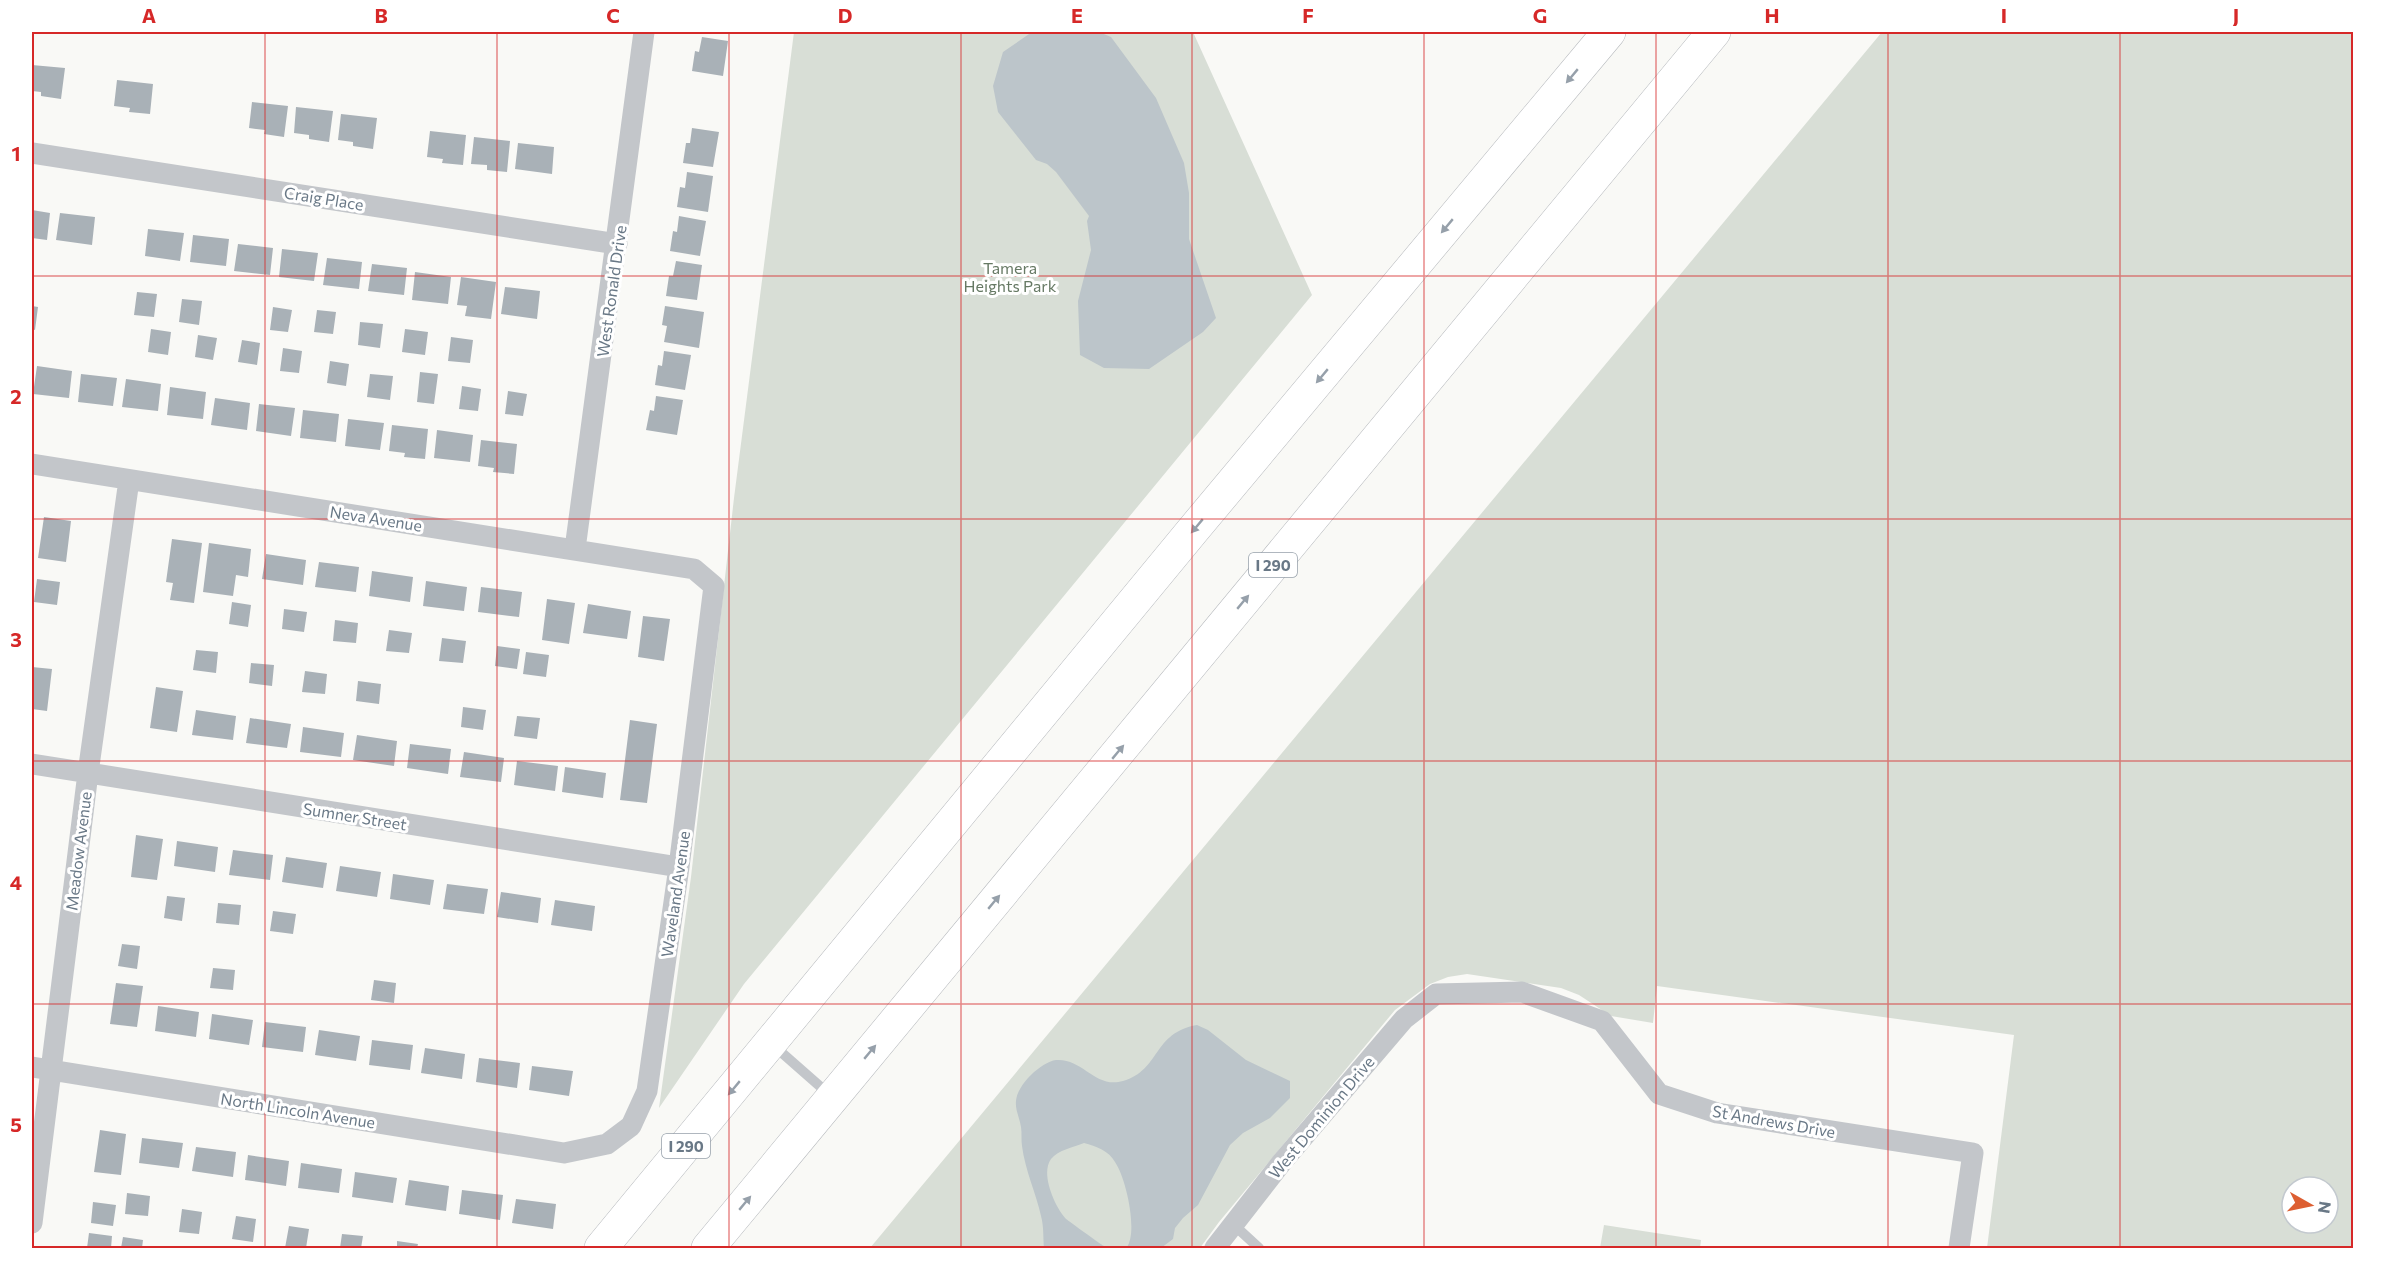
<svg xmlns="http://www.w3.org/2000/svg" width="2385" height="1280" viewBox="0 0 2385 1280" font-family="Commissioner,sans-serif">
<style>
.green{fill:#d8ded6;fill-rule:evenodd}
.water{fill:#bcc5ca;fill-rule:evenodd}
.building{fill:#a9b1b7}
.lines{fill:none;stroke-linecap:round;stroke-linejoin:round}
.highway-casing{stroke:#b6b9bd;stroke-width:34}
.lane{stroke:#c3c6ca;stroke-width:10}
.street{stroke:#c3c6ca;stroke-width:21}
.highway{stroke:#fff;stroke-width:33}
.oneway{fill:#96a0aa}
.grid{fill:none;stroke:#d62828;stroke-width:1.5;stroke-opacity:0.55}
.labels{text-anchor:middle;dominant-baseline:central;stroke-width:6;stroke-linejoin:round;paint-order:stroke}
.shield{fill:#fff;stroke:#96a0aa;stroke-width:1.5}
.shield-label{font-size:15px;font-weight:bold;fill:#697886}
.street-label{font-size:16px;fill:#697886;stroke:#fff}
.park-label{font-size:16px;fill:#667964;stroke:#fff}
.neatline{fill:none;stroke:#d62828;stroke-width:2}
.grid-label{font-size:20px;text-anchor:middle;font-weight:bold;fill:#d62828}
</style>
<rect width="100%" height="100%" fill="#f9f9f6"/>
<!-- green -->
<path class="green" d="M794,32H1193L1312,295L744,984L659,1108L691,877L734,498Z
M1882,32H2353V1248H1987L2014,1035L1657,986L1653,1023L1611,1016L1579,995L1561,988L1467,974L1448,977L1430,984L1395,1010L1219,1222L1200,1248H870ZM2292,1187H2328V1223H2292Z
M1604,1225L1701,1240L1700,1248H1600Z"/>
<!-- water -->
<path class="water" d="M1032,32H1099L1111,37L1156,98L1184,163L1189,193V239L1216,318L1203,332L1149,369L1104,368L1080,355L1078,301L1091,250L1087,221L1089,216L1056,172L1047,164L1036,160L998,112L993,86L1003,52Z
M1197,1025L1208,1030L1246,1060L1290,1081V1098L1270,1118L1243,1133L1230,1145L1198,1205L1183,1218L1175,1228L1173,1239L1161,1248H1044C1043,1238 1044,1227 1041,1216C1036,1193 1025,1170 1022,1146C1021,1140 1022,1133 1021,1127C1020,1119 1015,1110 1016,1101C1017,1085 1041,1062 1056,1060C1083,1058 1095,1089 1123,1081C1161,1070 1152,1033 1197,1025ZM1084,1143C1096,1146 1109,1151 1115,1162C1126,1178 1138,1231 1127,1247C1119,1248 1111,1250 1104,1246C1100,1244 1069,1221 1066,1219C1055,1207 1040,1174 1051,1159C1058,1150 1074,1147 1084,1143Z"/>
<!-- building -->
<path class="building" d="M702,37L728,41L723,76L692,71L695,51L699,52Z
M32,65L65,68L61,99L41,96V92L32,91Z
M117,80L153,84L150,114L129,112L130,108L114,106Z
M252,102L288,106L284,137L264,134L265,130L249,128Z
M296,107L333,111L329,142L309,139V135L294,133Z
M341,114L377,118L373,149L353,146V142L338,140Z
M692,128L719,132L713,167L683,163L686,143H690Z
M430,131L466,135L463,165L442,163L443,159L427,157Z
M474,137L510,141L507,172L487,170V165L471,164Z
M518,143L554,147L552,174L515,169Z
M687,172L713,176L708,212L677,207L680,187L685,188Z
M32,210L50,213L47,240L32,238Z
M60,213L95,217L92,245L56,240Z
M679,216L706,221L700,256L670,251L673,231L677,232Z
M148,229L184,233L180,261L145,256Z
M193,235L229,239L226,266L190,262Z
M238,244L273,248L270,275L234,271Z
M282,249L318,253L314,281L279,277Z
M327,258L362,262L359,289L323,285Z
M676,261L702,265L697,300L666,296L669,276H673Z
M372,264L407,268L404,295L368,291Z
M415,272L451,277L448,304L412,300Z
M461,277L496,282L491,319L465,316L467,306L457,305Z
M505,287L540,291L537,319L501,314Z
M137,292L157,294L154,317L134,315Z
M182,299L202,301L199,325L179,322Z
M32,306L38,307L35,330L32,329Z
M665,306L704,312L699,348L664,342L667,326L662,325Z
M273,307L292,310L288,332L270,330Z
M317,310L336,312L333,334L314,332Z
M360,322L383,324L380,348L358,345Z
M151,329L171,332L168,355L148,352Z
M405,329L428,332L425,355L402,352Z
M198,335L217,338L213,360L195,357Z
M451,337L473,340L470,363L448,361Z
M242,340L260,343L257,365L238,362Z
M283,348L302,351L299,373L280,371Z
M664,351L691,355L685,390L655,385L658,365L662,366Z
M330,361L349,364L346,386L327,383Z
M37,366L72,371L69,398L33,394Z
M420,372L438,374L434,404L417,402Z
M81,374L117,378L113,406L78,402Z
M370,374L393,376L390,400L367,397Z
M126,379L161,384L158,411L122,407Z
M462,386L481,389L478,411L459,409Z
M170,387L206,392L203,419L167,415Z
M508,391L527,394L523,416L505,414Z
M656,396L683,400L677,435L646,430L650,410L654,411Z
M215,398L250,403L247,430L211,425Z
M259,404L295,408L291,436L256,431Z
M303,410L339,414L336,442L300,438Z
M348,419L384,423L380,450L345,446Z
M392,425L428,429L425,459L404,457L405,453L389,451Z
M437,430L473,435L470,462L434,458Z
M481,440L517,444L514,474L493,472L494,468L478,466Z
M44,517L71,521L66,562L38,558Z
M172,539L202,543L194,603L170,600L173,583L166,582Z
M209,543L251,549L248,577L236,575L233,596L203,592Z
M266,554L306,560L303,585L262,579Z
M319,562L359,567L356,592L315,587Z
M372,571L413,577L410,602L369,596Z
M37,579L60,582L57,605L34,602Z
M426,581L467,587L464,611L423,606Z
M481,587L522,592L519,617L478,612Z
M547,599L575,603L569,644L542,640Z
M232,602L251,605L248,627L229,624Z
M588,604L631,611L627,639L583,633Z
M284,609L307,612L304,632L282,629Z
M643,616L670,619L664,661L638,657Z
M335,620L358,623L356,643L333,641Z
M389,630L412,633L409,653L386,651Z
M442,638L466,641L463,663L439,661Z
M497,646L520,649L517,669L495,666Z
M196,650L218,652L216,673L193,670Z
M526,652L549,655L546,677L523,674Z
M251,663L274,665L272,686L249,683Z
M32,667L52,669L47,711L32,709Z
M305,671L327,674L325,694L302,692Z
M358,681L381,684L379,704L356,701Z
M156,687L183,691L177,732L150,728Z
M463,707L486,710L483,730L461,727Z
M196,710L236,716L233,740L192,735Z
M517,716L540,718L537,739L514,736Z
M250,718L291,724L287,748L246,743Z
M630,720L657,724L647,803L620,800Z
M303,727L344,733L341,757L300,752Z
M357,735L397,741L394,766L353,760Z
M410,744L451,749L448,774L407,768Z
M464,752L504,758L501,782L460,777Z
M517,761L558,766L555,791L514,785Z
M565,767L606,773L603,798L562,792Z
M136,835L163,839L157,880L131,877Z
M177,841L218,847L215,872L174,866Z
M233,850L273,855L270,880L229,875Z
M286,857L327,863L323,888L282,882Z
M340,866L381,872L377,897L336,891Z
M393,874L434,880L430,905L390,899Z
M447,884L488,889L484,914L443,909Z
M501,892L541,898L538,923L497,917Z
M167,896L185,898L182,921L164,918Z
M555,900L595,906L592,931L551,925Z
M218,903L241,905L239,925L216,923Z
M273,911L296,914L293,934L270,931Z
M122,944L140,946L137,969L118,966Z
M213,968L235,970L233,990L210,988Z
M374,980L396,983L394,1003L371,1000Z
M116,983L143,986L137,1027L110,1024Z
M158,1006L199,1012L196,1037L155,1031Z
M212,1014L253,1020L249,1045L209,1039Z
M265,1022L306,1027L303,1052L262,1047Z
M319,1030L360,1036L356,1061L315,1055Z
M372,1040L413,1045L410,1070L369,1065Z
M425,1048L465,1054L462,1079L421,1073Z
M479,1058L520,1063L517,1088L476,1082Z
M532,1066L573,1071L569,1096L529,1090Z
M100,1130L126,1134L121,1175L94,1172Z
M142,1138L183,1143L179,1168L139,1163Z
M196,1147L236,1152L233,1177L192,1171Z
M248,1155L289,1161L286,1186L245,1180Z
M301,1163L342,1169L339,1193L298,1188Z
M355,1172L397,1178L393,1203L352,1197Z
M409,1180L449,1186L446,1211L405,1205Z
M462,1190L503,1195L500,1220L459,1214Z
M127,1193L150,1196L148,1216L125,1214Z
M516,1199L556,1204L553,1229L512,1223Z
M93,1202L116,1205L113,1226L91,1223Z
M182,1209L202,1212L199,1234L179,1232Z
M236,1216L256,1219L253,1242L232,1239Z
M289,1226L309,1229L306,1248H285Z
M89,1233L112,1236L111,1248H87Z
M342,1234L363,1236L361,1248H340Z
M123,1237L143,1240L142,1248H121Z
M397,1241L418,1244L417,1248H397Z"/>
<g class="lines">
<defs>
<path id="highway" d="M601,1248L1193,530L1609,32
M708,1248L1714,32"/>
</defs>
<!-- highway casing -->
<use href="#highway" class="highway-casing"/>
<!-- lane -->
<path class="lane" d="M773,1045L831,1096
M1234,1225L1259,1248"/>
<!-- street -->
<path class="street" d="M32,153L617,244
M32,464L694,569L714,586L679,867L647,1091L631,1126L607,1144L564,1153L32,1067
M575,549L644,32
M32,764L679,867
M32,1223L88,773L129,480
M1215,1248L1282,1162L1404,1019L1436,994L1522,992L1602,1021L1659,1094L1717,1113L1973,1153L1959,1248"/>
<!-- highway -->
<use href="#highway" class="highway"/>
</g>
<!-- one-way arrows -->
<defs><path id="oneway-solid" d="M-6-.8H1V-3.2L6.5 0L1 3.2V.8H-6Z" transform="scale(1.5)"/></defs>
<g class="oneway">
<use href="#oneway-solid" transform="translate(1572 76) rotate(130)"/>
<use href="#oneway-solid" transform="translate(1447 226) rotate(130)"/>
<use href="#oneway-solid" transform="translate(1322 376) rotate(130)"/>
<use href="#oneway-solid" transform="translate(1197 526) rotate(130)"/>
<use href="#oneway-solid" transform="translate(1243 602) rotate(-50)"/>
<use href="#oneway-solid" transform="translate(1118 752) rotate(-50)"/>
<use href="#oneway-solid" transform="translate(994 902) rotate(-50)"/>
<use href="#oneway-solid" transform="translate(870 1052) rotate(-50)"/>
<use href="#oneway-solid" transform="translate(734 1088) rotate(130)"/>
<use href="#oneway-solid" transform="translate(745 1203) rotate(-50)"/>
</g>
<!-- grid -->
<path class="grid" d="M265,32V1248M497,32V1248M729,32V1248M961,32V1248M1192,32V1248M1424,32V1248M1656,32V1248M1888,32V1248M2120,32V1248M32,276H2354M32,519H2354M32,761H2354M32,1004H2354"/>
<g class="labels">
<!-- shield labels -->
<g class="shield">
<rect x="1249" y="553" width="48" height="24" rx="4.5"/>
<rect x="662" y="1134" width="48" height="24" rx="4.5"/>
</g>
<g class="shield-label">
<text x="1273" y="565">I 290</text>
<text x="686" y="1146">I 290</text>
</g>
<!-- street labels -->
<g class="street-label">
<text transform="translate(324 198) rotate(9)">Craig Place</text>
<text transform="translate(611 291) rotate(-82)">West Ronald Drive</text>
<text transform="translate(376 518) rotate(9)">Neva Avenue</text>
<text transform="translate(355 816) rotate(9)">Sumner Street</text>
<text transform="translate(78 851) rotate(-83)">Meadow Avenue</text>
<text transform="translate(675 894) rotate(-82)">Waveland Avenue</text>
<text transform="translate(298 1110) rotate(9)">North Lincoln Avenue</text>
<text transform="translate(1321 1117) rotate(-50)">West Dominion Drive</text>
<text transform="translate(1774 1121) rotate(10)">St Andrews Drive</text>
</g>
<!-- park labels -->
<g class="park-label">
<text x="1010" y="267">Tamera<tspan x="1010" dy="18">Heights Park</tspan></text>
</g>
</g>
<!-- border -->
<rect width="2385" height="1280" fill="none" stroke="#ffffff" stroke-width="66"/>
<!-- north arrow -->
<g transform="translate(2310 1205) rotate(99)"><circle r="28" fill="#ffffff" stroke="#c3c9cf" stroke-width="1.5"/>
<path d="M0-4.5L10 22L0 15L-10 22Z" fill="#dd5f32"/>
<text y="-9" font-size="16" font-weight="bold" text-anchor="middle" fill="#697886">N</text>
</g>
<rect x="33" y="33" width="2319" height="1214" class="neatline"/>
<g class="grid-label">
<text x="149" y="23">A</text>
<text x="381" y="23">B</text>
<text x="613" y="23">C</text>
<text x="845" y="23">D</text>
<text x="1077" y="23">E</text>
<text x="1308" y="23">F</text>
<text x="1540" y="23">G</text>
<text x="1772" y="23">H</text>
<text x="2004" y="23">I</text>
<text x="2236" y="23">J</text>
<text x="16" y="161">1</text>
<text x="16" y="404">2</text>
<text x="16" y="647">3</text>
<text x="16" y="890">4</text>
<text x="16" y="1132">5</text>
</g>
</svg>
